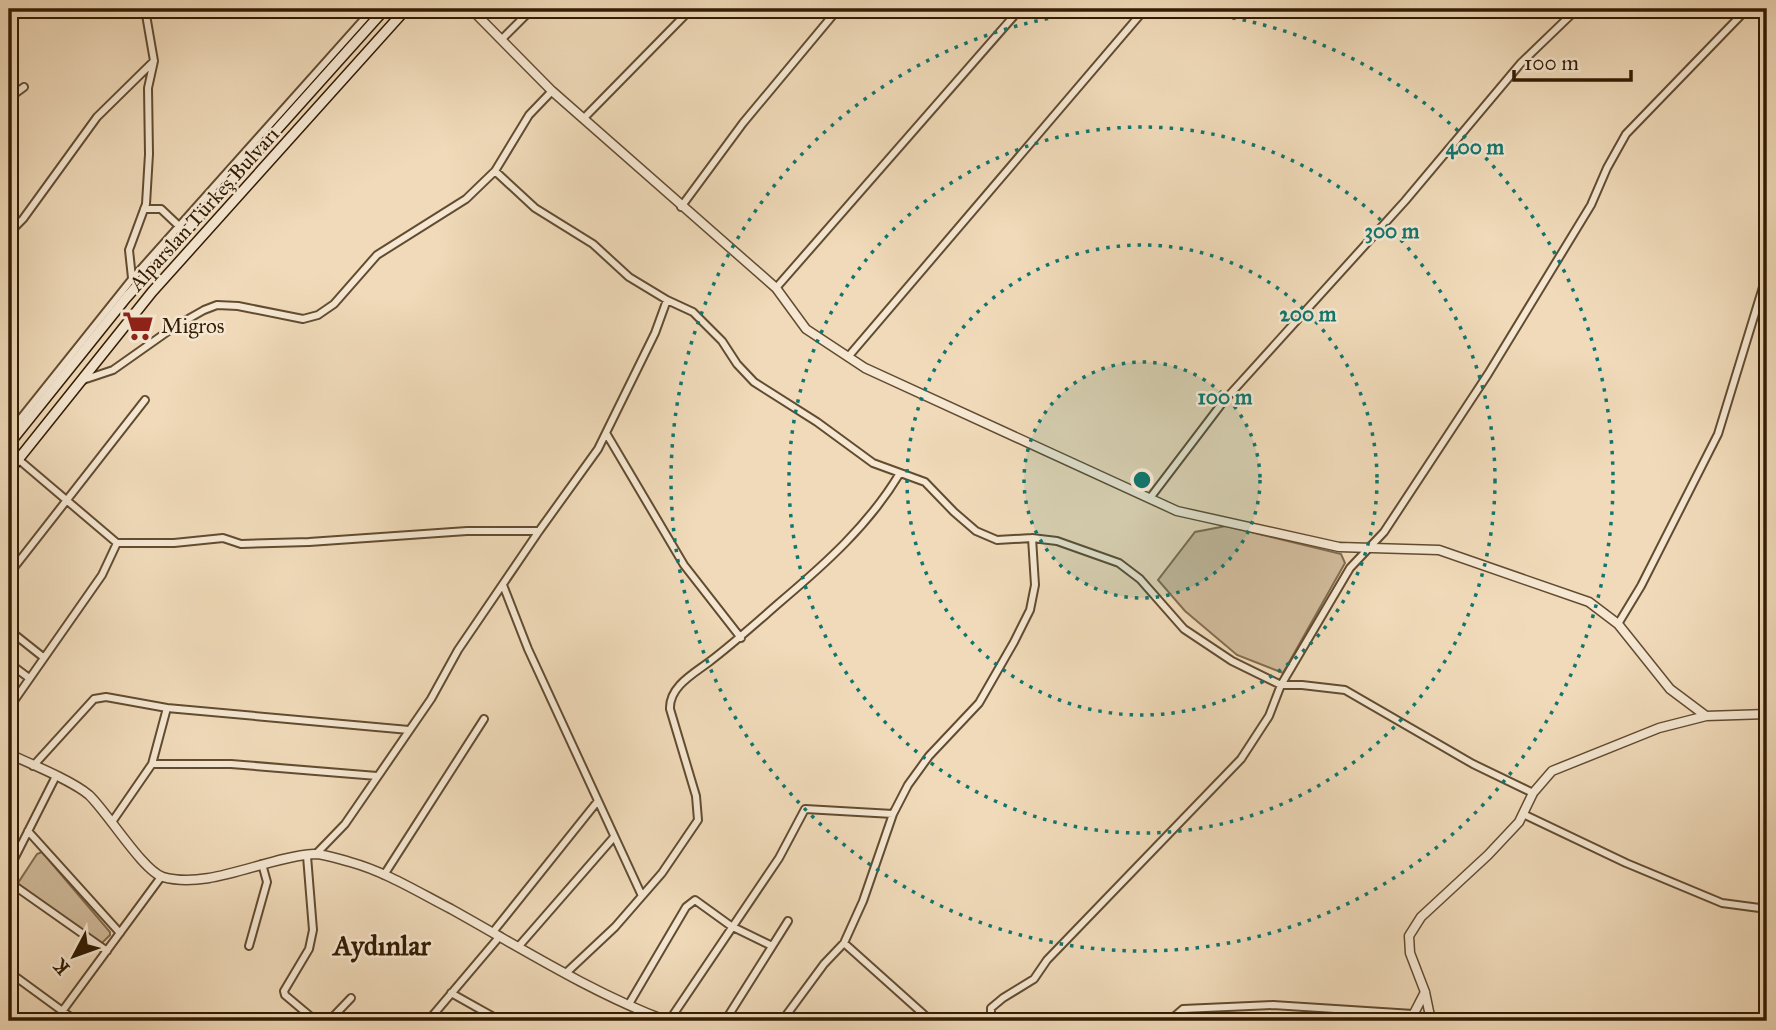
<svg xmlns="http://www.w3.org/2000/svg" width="1776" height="1030" viewBox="0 0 1776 1030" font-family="'IM FELL Great Primer',serif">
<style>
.green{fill:#d0ba9a;stroke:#826b4e;stroke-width:2}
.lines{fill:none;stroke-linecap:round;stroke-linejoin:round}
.minor-casing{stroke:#624c30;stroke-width:10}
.tertiary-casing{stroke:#624c30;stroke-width:11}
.secondary-casing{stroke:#331c03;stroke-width:12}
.minor{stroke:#f5e7d2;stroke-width:6}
.tertiary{stroke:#f5e7d2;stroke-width:8}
.secondary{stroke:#f5e7d2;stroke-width:9}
.ring{fill:none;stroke:#0f766e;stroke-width:3.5;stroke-dasharray:3.5 7}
.labels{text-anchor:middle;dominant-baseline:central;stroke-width:5;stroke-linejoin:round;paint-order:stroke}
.street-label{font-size:21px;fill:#331c03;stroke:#f5e7d2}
.poi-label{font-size:21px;fill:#331c03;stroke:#f5e7d2;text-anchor:start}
.district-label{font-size:28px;font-weight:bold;fill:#331c03;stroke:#f5e7d2}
.centre{fill:#0f766e;stroke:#f5e7d2;stroke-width:3.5}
.ring-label{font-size:21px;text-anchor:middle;font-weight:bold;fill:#0f766e;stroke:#f5e7d2;stroke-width:5;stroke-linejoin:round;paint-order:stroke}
</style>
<rect width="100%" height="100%" fill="#f0dab9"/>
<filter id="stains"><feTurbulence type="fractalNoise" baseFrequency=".00286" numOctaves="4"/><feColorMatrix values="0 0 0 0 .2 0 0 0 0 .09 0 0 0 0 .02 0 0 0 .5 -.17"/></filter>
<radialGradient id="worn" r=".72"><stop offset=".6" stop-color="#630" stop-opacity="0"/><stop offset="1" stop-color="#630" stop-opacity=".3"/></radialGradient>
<!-- green -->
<path class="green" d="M1226,526L1341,554L1345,563L1283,673L1237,655L1185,611L1158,580L1195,532Z
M42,852L110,932V935L100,945L19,887L18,883L37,854Z"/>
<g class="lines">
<defs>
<path id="minor" d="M502,39L532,9
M9,98L24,87
M584,118L691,9
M495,171L535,208L593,244L629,277L667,300L693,312L722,341L737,364L754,382L817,422L873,463L925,482L954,512L976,531L997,540L1032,538L1057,541L1119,563L1140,579L1184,629L1232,661L1281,685H1302L1345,690L1473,764L1533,793
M681,207L743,123L838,9
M144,209H161L180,227
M9,233L23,219L97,117L154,61
M132,278L129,250L146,204L149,154L148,88L154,61L145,9
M776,288L1020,9
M848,357L1145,9
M83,380L113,370L174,327L204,310L217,305L238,306L303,319L318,315L334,304L377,255L466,199L495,171L529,115L552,91
M9,433L132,279L373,9
M606,433L684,565L741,638
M1150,498L1223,402L1405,201L1521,63L1577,9
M117,543H174L223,538L241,544L309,542L467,531H539
M9,574L145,400
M503,585L528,649L642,896
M1618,624L1641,586L1718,434L1767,274
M9,630L43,657
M9,663L29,678
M9,708L102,575L117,543L18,459
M152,764H231L377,776
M33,766L94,699L106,697L167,708L409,730
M1523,814L1626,863L1722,903L1767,909
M112,822L152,764L167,708
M28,831L120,933
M316,854L345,824L431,699L458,650L539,531L598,449L655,333L667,300
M307,856L313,930L309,949L284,991L285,995L316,1021
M9,869L56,776
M384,875L484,719
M9,882L107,951
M493,932L597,802
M844,943L930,1020
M249,946L267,882L262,864
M519,946L614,837
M9,972L76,1021
M566,973L615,927L662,873L698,820L696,796L670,709C669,687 693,674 709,662C734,643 756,623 779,603C825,564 869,525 900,473
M451,993L501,1021
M629,1004L686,907L695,900L731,926L772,946
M55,1021L161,877
M329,1021L351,998
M428,1021L500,936
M669,1021L779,858L805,809L893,814
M725,1021L788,921
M782,1021L824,964L844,943L863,901L893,814L908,785L929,756L979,703L1014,642L1030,610L1035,585L1032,538
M991,1021V1008L1003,998L1034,979L1047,960L1241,759L1269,716L1281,685L1350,568L1384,532L1488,374L1591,205L1607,168L1626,134L1747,9
M1169,1021L1183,1009L1273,1005L1413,1014"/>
<path id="tertiary" d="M471,9L552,91L776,288L806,329L865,368L1177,511L1339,547L1439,550L1589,602L1618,624L1670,689L1706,716
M9,754C31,764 71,780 89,795C108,813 143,871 163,877C209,890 266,857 314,854C325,854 339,859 350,862C386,872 418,892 451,909C521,948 592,993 667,1021
M1410,1021L1425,992
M1431,1021L1425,992L1410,953L1409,936L1421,917L1488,855L1519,822L1533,793L1552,771L1659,728L1706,716L1767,714"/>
<path id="secondary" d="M9,444L126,298L385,9
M9,471L152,292L406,9"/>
</defs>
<!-- minor casing -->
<use href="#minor" class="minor-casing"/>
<!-- tertiary casing -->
<use href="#tertiary" class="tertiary-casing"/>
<!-- secondary casing -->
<use href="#secondary" class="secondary-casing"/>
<!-- minor -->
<use href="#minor" class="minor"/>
<!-- tertiary -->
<use href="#tertiary" class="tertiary"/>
<!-- secondary -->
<use href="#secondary" class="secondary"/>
</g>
<!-- distance rings -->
<circle cx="1142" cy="480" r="118" fill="#0f766e" fill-opacity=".12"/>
<g class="ring">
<circle cx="1142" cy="480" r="118"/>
<circle cx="1142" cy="480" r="235"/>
<circle cx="1142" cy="480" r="353"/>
<circle cx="1142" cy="480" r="471"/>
</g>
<!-- icons -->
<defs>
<symbol id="supermarket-bare" viewBox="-9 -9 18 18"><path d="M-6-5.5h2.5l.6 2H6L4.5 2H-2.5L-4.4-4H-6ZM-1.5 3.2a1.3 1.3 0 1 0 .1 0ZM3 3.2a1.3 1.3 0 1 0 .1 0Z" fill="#8f2418" stroke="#f5e7d2" stroke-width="2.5" paint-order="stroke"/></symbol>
</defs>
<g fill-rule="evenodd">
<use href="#supermarket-bare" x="116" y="304" width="44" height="44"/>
</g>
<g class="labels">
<!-- street labels -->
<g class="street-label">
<text transform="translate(204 209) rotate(-48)">Alparslan Türkeş Bulvarı</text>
</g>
<!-- poi labels -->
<g class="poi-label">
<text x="161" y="326">Migros</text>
</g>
<!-- district labels -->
<g class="district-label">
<text x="382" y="945">Aydınlar</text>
</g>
</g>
<circle cx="1142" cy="480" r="10" class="centre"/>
<g class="ring-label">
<text x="1475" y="154">400 m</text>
<text x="1392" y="238">300 m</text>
<text x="1308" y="321">200 m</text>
<text x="1225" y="404">100 m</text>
</g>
<!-- margin -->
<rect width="1776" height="1030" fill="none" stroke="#f0dab9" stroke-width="35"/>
<rect x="10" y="10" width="1755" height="1009" fill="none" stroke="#331c03" stroke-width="3.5"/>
<rect x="18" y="18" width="1741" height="995" fill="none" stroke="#331c03" stroke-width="2"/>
<!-- north arrow -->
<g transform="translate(74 956) rotate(229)" stroke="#f5e7d2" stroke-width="5" paint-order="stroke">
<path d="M0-5L12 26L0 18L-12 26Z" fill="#331c03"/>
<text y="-10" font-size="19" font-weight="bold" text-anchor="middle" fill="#331c03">K</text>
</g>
<!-- scale -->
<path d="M1514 70v10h117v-10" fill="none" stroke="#331c03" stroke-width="3.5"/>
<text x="1524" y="70" font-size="21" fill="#331c03" stroke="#f5e7d2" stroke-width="5" paint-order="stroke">100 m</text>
<rect width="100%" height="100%" filter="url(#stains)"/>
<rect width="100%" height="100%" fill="url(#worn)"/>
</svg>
